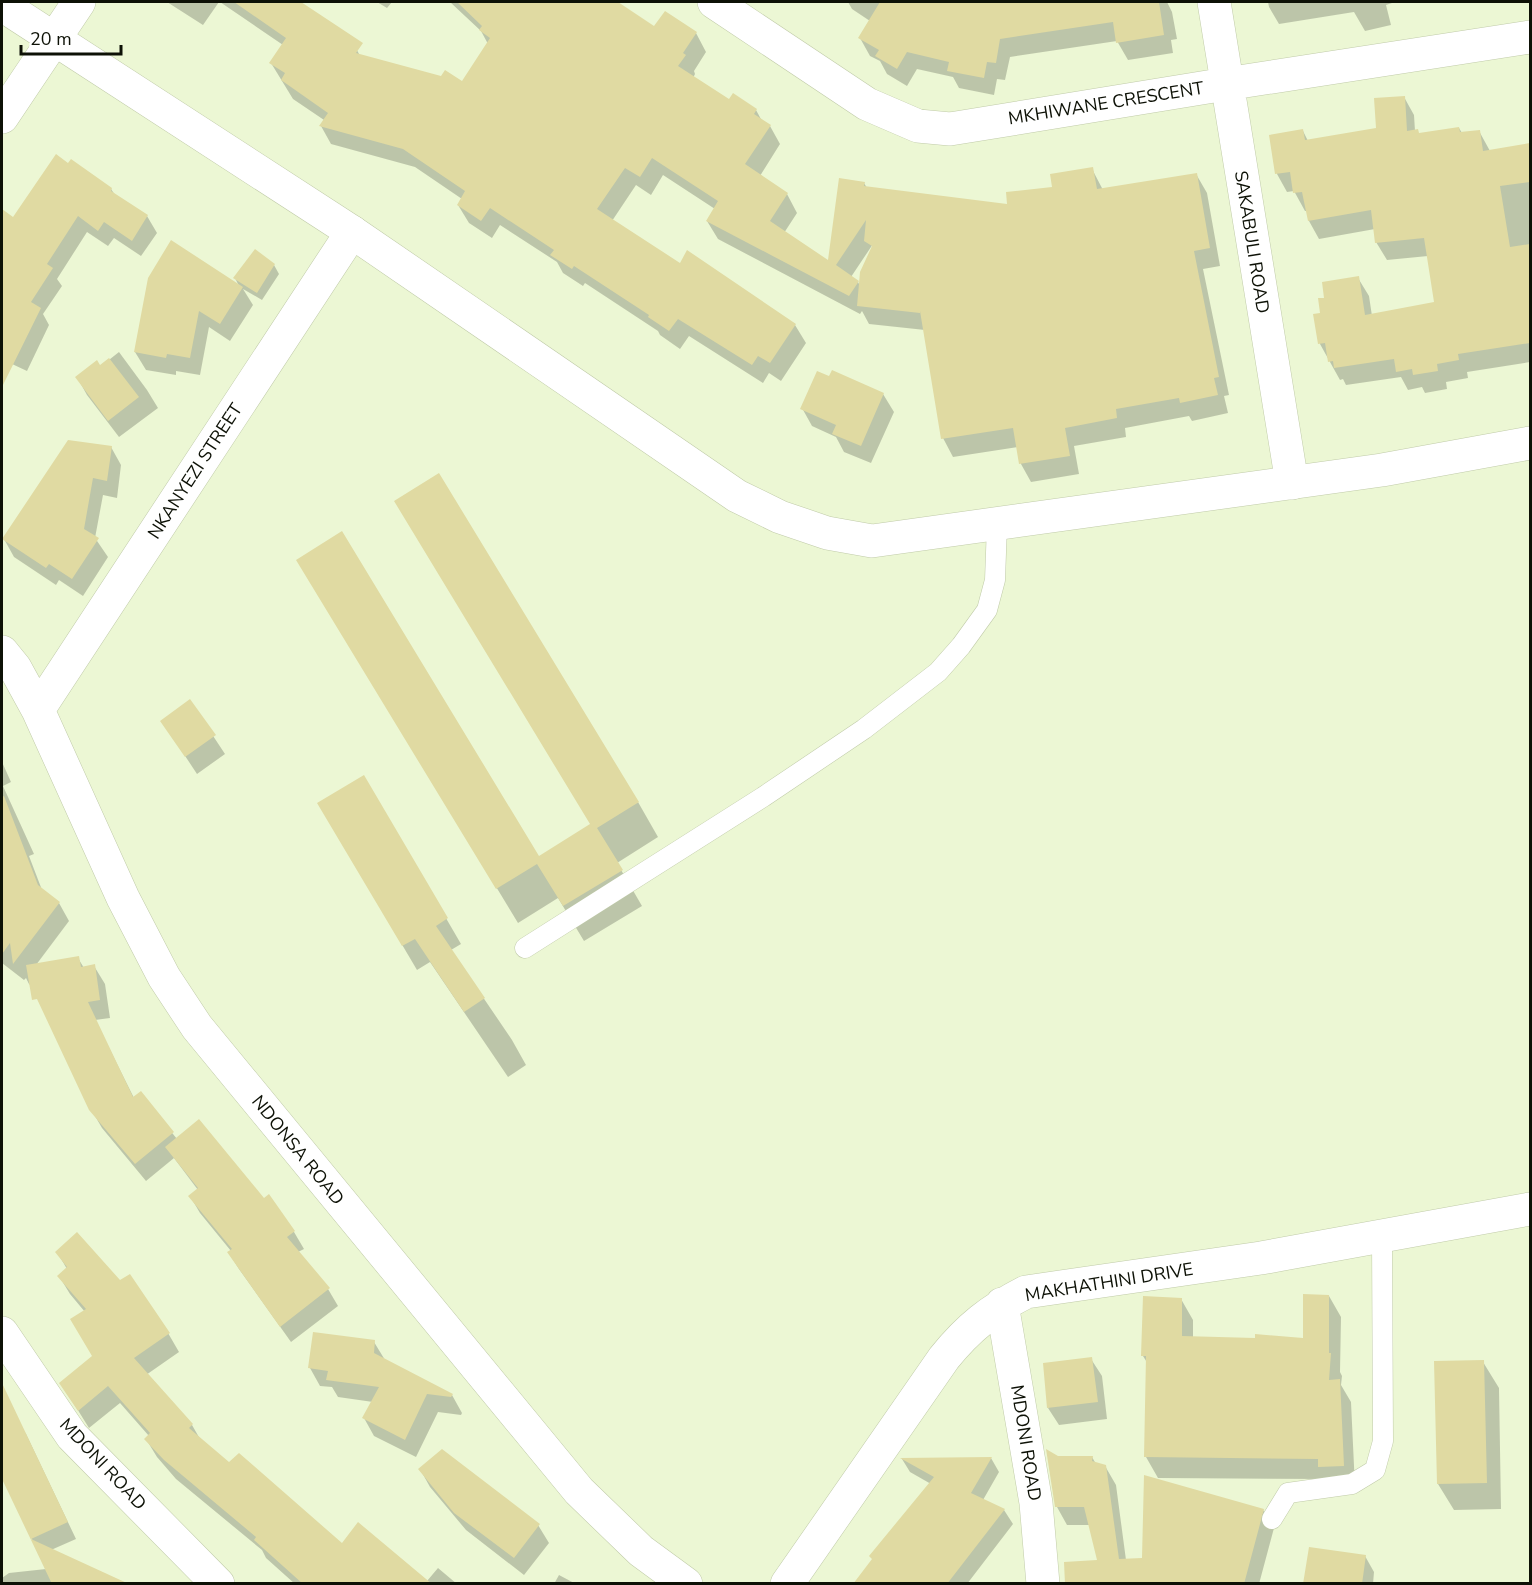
<svg xmlns="http://www.w3.org/2000/svg" width="1532" height="1585" viewBox="0 0 1532 1585" font-family="'Nunito Sans',sans-serif">
<style>
.shadow{fill:#0003;fill-rule:evenodd}
.building{fill:#e0daa2}
.lines{fill:none;stroke-linecap:round;stroke-linejoin:round}
.service-casing{stroke:#c0cba9;stroke-width:21}
.minor-casing{stroke:#c0cba9;stroke-width:34}
.tertiary-casing{stroke:#c0cba9;stroke-width:34}
.service{stroke:#fff;stroke-width:20}
.minor{stroke:#fff;stroke-width:33}
.tertiary{stroke:#fff;stroke-width:33}
.labels{text-anchor:middle;dominant-baseline:central;stroke-width:4.5;stroke-linejoin:round;paint-order:stroke}
.street-label{font-size:18px;fill:#0d1106;stroke:#fff}
</style>
<rect width="100%" height="100%" fill="#ecf7d4"/>
<!-- shadow -->
<path class="shadow" d="M167,2H219L203,25Z
M220,2H299L349,35L359,54L346,73L463,83L488,44L481,31L450,2H615L655,28L696,33L706,52L694,71L695,74L693,78L729,102L756,110L762,121L770,126L780,144L760,176L787,194L797,213L784,233L829,263L864,183L867,188L1009,206L1054,188L1092,169L1103,190L1196,174L1207,193L1220,266L1203,269L1229,395L1224,396L1228,413L1192,421L1189,416L1125,428L1126,437L1074,446L1079,474L1031,482L1021,464L1018,447L953,457L943,438L925,330L869,324L862,311L860,314L718,239L707,221L715,209L663,175L651,195L636,185L612,221L680,265L795,325L806,343L781,381L769,373L763,383L689,336L680,349L660,335L658,331L585,283L583,286L563,273L557,262L500,225L492,238L469,223L458,205L462,199L415,167L331,144L321,126L324,120L293,99L271,63L283,45ZM873,244L860,286L858,282L851,277Z
M377,2H392L387,8Z
M848,2H998L1029,7L1028,2H1167L1172,12L1177,39L1171,40L1173,53L1128,60L1117,41L1010,57L1005,80L997,79L994,95L959,88L953,77L917,69L907,86L887,74L880,61L870,56L860,38L870,21L852,9Z
M1268,2H1395L1386,5L1391,25L1365,31L1354,12L1279,24L1269,7Z
M1404,97L1414,115L1415,131L1419,134L1459,128L1462,133L1479,131L1490,151L1530,145V362L1467,372L1468,378L1446,382L1447,389L1425,393L1422,387L1408,390L1401,377L1346,385L1343,379L1340,380L1320,344L1315,315H1322L1326,299L1358,278L1369,296L1372,316L1436,304L1428,256L1387,260L1376,242L1375,229L1319,239L1309,221L1307,211H1305L1294,191L1287,192L1277,174L1271,136L1303,131L1308,141L1377,129Z
M111,189L115,195L147,216L157,233L141,256L114,238L108,246L87,232L57,279L62,286L43,314L49,325L27,371L12,364L2,380V211L13,219Z
M274,265L279,274L262,300L243,289L253,305L230,341L209,327L200,375L176,371V375L146,370L135,352L149,278L239,286L235,278Z
M119,352L147,390L158,408L119,437L87,395L77,377L100,367Z
M830,378L883,394L894,412L871,463L844,452L836,437L812,426L802,408Z
M111,447L121,465L117,498L103,495L95,538L108,557L83,596L59,580L56,585L14,557L4,539Z
M319,595L539,858L638,802L658,837L617,863L642,906L584,941L558,898L518,923Z
M190,701L225,754L197,774L162,721Z
M2,762L11,782L3,786L34,854L29,856L42,890L59,903L69,921L36,965L78,958L84,968L94,966L105,984L110,1018L95,1020L134,1098L140,1093L177,1139L263,1200L294,1232L304,1249L298,1252L328,1289L338,1306L291,1342L239,1269L229,1253L231,1251L200,1213L190,1196L198,1190L174,1158L146,1181L102,1128L91,1109L59,1007L29,984L26,978L24,980L2,963V916L14,899L2,904Z
M364,777L461,944L451,950L512,1040L526,1065L508,1077L430,962L417,970L319,804Z
M57,1252L168,1333L179,1352L146,1375L192,1425L200,1439L229,1464L342,1545L427,1581L438,1568L457,1584H295L266,1558L262,1550L176,1479L157,1457L146,1439L149,1436L120,1403L89,1428L61,1383L94,1357L85,1312L70,1294L59,1276L67,1269Z
M1329,1296L1341,1317L1340,1372L1342,1376L1341,1385L1351,1402L1355,1487L1327,1479L1158,1478L1146,1457L1148,1364L1143,1356L1181,1299L1193,1320V1338L1304,1340Z
M374,1342L385,1360L452,1395L462,1413L461,1415L438,1412L416,1457L374,1436L364,1418L373,1402L338,1397L332,1387L320,1386L310,1368Z
M1091,1359L1102,1376L1107,1419L1059,1425L1048,1408Z
M1483,1362L1499,1388L1501,1509L1454,1510L1438,1484Z
M2,1399L26,1434L76,1539L51,1550L98,1584H2V1578L9,1573L46,1569L2,1476Z
M1058,1457H1092L1096,1464L1105,1466L1116,1485L1126,1560L1143,1559L1263,1510L1274,1528L1259,1584H1068L1103,1579L1090,1525H1067L1057,1507Z
M991,1458L999,1472L983,1500L1004,1510L1013,1524L967,1584H854L931,1484L910,1472L902,1459Z
M420,1469L538,1525L549,1543L524,1575L466,1530L430,1487Z
M1365,1556L1374,1572L1373,1584H1305Z
M559,1575L576,1584H554Z"/>
<!-- building -->
<path class="building" d="M234,2H301L363,43L356,53L441,76L445,70L462,81L490,38L479,30L482,26L457,2H618L654,26L665,11L697,32L683,53L686,55L678,66L729,99L733,93L757,109L754,114L771,125L745,164L788,193L770,221L828,260L839,178L865,182L864,186L1007,204L1006,192L1052,187L1050,174L1093,167L1097,189L1197,173L1210,248L1194,251L1219,377L1214,378L1218,395L1180,403L1179,398L1116,409L1117,418L1065,428L1070,456L1019,464L1013,428L941,439L920,311V313L857,306L860,272L872,246L864,241L866,220L836,265L859,281L849,296L706,221L718,201L652,158L640,177L625,168L597,209L680,263L687,250L796,324L770,363L758,356L752,365L678,319L669,331L648,317L649,315L574,266L572,269L550,255L554,250L490,208L481,221L457,205L465,191L403,149L319,126L328,113L281,80L285,73L269,63L286,38Z
M880,2H1159L1164,35L1116,43L1113,22L1000,39L996,63L987,62L984,78L947,71L949,62L907,52L897,69L875,56L879,50L858,38Z
M1405,96L1407,131L1418,129L1419,133L1459,127L1460,132L1480,130L1483,151L1530,143V182L1500,186L1510,247L1530,244V343L1458,354L1459,360L1437,364L1438,371L1413,375L1412,369L1396,372L1394,359L1334,368L1333,361L1328,362L1325,343L1318,344L1313,314L1320,313L1318,298H1324L1322,282L1359,276L1365,315L1434,302L1424,238L1375,243L1371,210L1308,221L1302,192L1293,193L1290,172L1275,174L1269,135L1303,129L1305,140L1376,128L1374,98Z
M56,154L68,163L71,159L112,188L111,191L148,215L132,241L104,222L98,231L78,216L47,264L53,268L31,302L41,308L2,387V209L13,217Z
M171,240L243,287L220,324L199,311L190,358L167,354L166,358L134,352L148,278Z
M255,249L275,264L257,293L233,278Z
M109,358L139,397L108,421L75,377L97,360L100,365Z
M832,370L884,393L861,446L832,434L836,425L800,409L817,371L829,376Z
M68,440L112,446L107,481L93,478L84,529L99,538L72,579L49,564L46,568L2,539Z
M439,473L639,802L597,828L623,870L563,906L537,864L496,889L296,560L342,531L539,856L590,824L394,501Z
M190,699L216,735L185,757L160,721Z
M364,775L448,918L436,926L485,998L464,1012L415,939L402,946L317,803Z
M4,796L38,885L60,902L13,964L10,943L2,954V797Z
M79,956L81,967L95,964L100,1000L88,1002L133,1097L141,1091L174,1132L135,1164L89,1110L37,999L32,1000L26,965Z
M199,1119L264,1198L269,1194L295,1231L287,1237L330,1288L280,1327L227,1252L232,1249L188,1196L198,1188L165,1147Z
M77,1232L120,1280L130,1274L170,1333L134,1358L193,1424L189,1428L229,1462L239,1453L342,1543L358,1522L432,1584H303L254,1540L256,1537L164,1460L144,1439L150,1433L108,1386L78,1411L59,1383L92,1356L70,1319L86,1309L57,1276L67,1267L55,1252Z
M1303,1294L1329,1295V1353H1331L1329,1380L1340,1379L1344,1466L1318,1467V1459L1144,1457L1146,1356H1141L1143,1296L1182,1298V1336L1255,1338V1334L1303,1338Z
M313,1332L375,1340L374,1353L453,1394L451,1397L427,1394L405,1440L362,1418L379,1387L326,1380L328,1371L308,1368Z
M1092,1357L1098,1402L1047,1408L1043,1363Z
M1484,1360L1487,1483L1437,1484L1434,1361Z
M2,1383L68,1522L31,1539L129,1584H52L2,1479Z
M442,1449L540,1524L514,1558L454,1513L418,1469Z
M1046,1449L1058,1456H1093L1092,1461L1106,1465L1119,1559L1142,1558L1144,1475L1264,1509L1244,1584H1065L1064,1562L1097,1560L1084,1507H1055Z
M992,1457L971,1493L1005,1509L947,1584H853L872,1559L869,1556L934,1477L900,1458Z
M1309,1547L1366,1555L1362,1584H1303Z"/>
<g class="lines">
<defs>
<path id="service" d="M525,948L763,797L864,729L938,672L961,646L987,610L995,580L997,525
M1272,1519L1288,1493L1352,1484L1375,1470L1383,1441L1382,1236"/>
<path id="minor" d="M714,2L867,104L918,126L950,129L1226,84L1530,37
M1214,2L1292,483
M2,117L79,2
M2,652L15,668L38,710L123,898L164,977L197,1027L579,1491L641,1551L686,1584
M38,710L352,232
M1002,1304L1036,1503L1043,1584
M2,1333L72,1436L218,1584
M787,1584L944,1358C969,1327 991,1310 1026,1292L1261,1258L1530,1209"/>
<path id="tertiary" d="M2,5L352,232L737,496L780,517L827,533L872,541L1382,470L1530,443"/>
</defs>
<!-- service casing -->
<use href="#service" class="service-casing"/>
<!-- minor casing -->
<use href="#minor" class="minor-casing"/>
<!-- tertiary casing -->
<use href="#tertiary" class="tertiary-casing"/>
<!-- service -->
<use href="#service" class="service"/>
<!-- minor -->
<use href="#minor" class="minor"/>
<!-- tertiary -->
<use href="#tertiary" class="tertiary"/>
</g>
<g class="labels">
<!-- street labels -->
<g class="street-label">
<text transform="translate(1106 103) rotate(-9)">MKHIWANE CRESCENT</text>
<text transform="translate(1252 242) rotate(81)">SAKABULI ROAD</text>
<text transform="translate(195 471) rotate(-57)">NKANYEZI STREET</text>
<text transform="translate(298 1150) rotate(51)">NDONSA ROAD</text>
<text transform="translate(1109 1282) rotate(-9)">MAKHATHINI DRIVE</text>
<text transform="translate(1026 1443) rotate(81)">MDONI ROAD</text>
<text transform="translate(103 1464) rotate(47)">MDONI ROAD</text>
</g>
</g>
<!-- border -->
<rect width="1532" height="1585" fill="none" stroke="#0d1106" stroke-width="6"/>
<!-- scale -->
<path d="M21 45v9h100v-9" fill="none" stroke="#0d1106" stroke-width="3"/>
<text x="30" y="45" font-size="18" fill="#0d1106" stroke="#ffffff" stroke-width="4.5" paint-order="stroke">20 m</text>
</svg>
